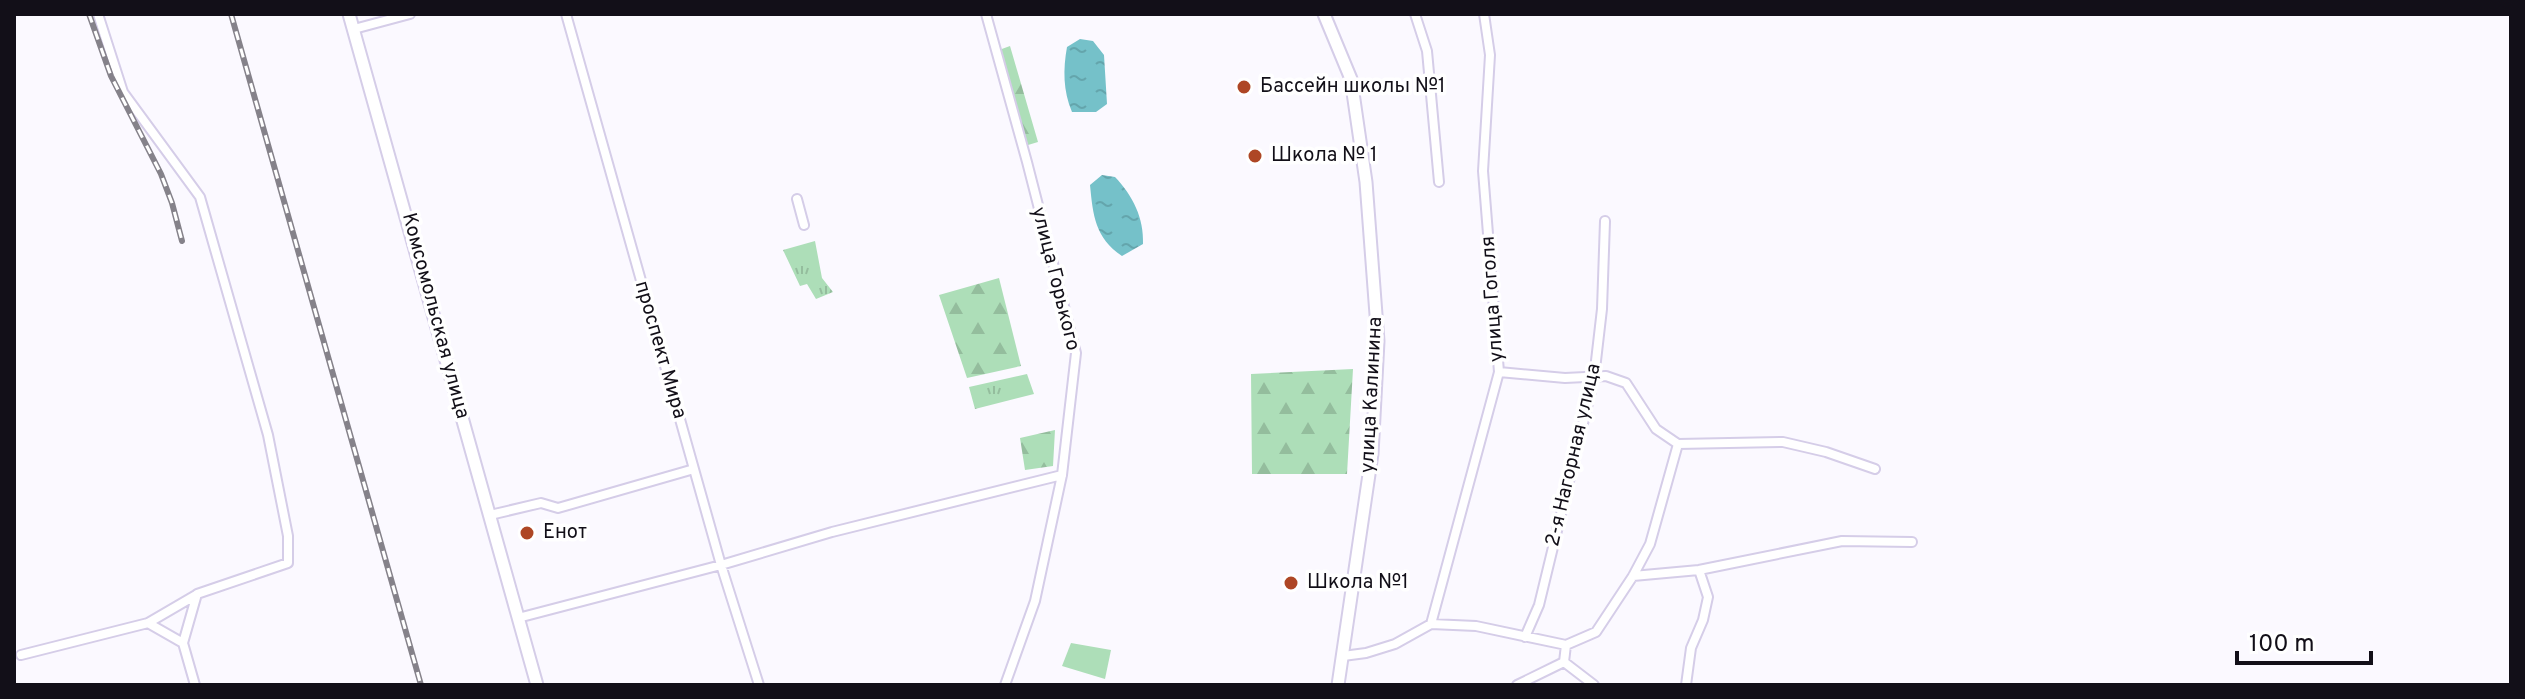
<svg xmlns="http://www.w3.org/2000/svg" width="2525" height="699" viewBox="0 0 2525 699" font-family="Overpass,sans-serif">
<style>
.forest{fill:url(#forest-firs)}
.park{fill:url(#park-tufts)}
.garden{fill:#addeb8}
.water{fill:url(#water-ripples)}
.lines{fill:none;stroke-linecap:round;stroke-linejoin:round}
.street-casing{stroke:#d5cde8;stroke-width:12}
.secondary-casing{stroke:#d5cde8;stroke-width:15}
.street{stroke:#fff;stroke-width:8}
.secondary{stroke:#fff;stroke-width:11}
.rail-casing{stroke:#85828a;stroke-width:6}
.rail{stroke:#fff;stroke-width:3;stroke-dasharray:9;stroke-linecap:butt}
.poi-dot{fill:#ae4625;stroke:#fff;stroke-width:3}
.labels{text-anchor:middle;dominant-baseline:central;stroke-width:7;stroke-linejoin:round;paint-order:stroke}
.poi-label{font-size:20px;fill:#120f18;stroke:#fff;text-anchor:start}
.street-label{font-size:20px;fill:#120f18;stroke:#fff}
</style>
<defs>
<pattern id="forest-firs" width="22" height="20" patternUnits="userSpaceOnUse" patternTransform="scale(2)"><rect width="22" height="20" fill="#addeb8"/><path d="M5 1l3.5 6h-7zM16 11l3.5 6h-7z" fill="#94bd9d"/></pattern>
<pattern id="park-tufts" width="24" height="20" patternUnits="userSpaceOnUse" patternTransform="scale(2)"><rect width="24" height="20" fill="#addeb8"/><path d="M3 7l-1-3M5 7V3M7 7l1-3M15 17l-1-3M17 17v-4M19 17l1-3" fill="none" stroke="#94bd9d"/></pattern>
<pattern id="water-ripples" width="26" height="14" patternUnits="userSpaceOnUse" patternTransform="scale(2)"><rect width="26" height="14" fill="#75c1c9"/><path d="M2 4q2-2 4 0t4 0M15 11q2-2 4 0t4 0" fill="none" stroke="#64a5ac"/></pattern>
</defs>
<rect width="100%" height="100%" fill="#fbf9ff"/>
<!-- forest -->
<path class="forest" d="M1010,46L1038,142L1028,145L999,50Z
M999,278L1021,366L967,378L939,295Z
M1353,369L1347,474H1252L1251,374Z
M1055,430L1053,466L1025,470L1020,438Z"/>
<!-- park -->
<path class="park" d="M815,241L822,278L833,292L816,299L807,284L800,286L783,250Z
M1027,374L1034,394L975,409L969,387Z"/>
<!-- garden -->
<path class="garden" d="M1071,643L1111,650L1105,679L1062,666Z"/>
<!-- water -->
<path class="water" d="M1080,39L1093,41L1104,55L1107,104L1096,112H1072C1063,91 1063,69 1067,47Z
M1102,175L1115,177C1133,196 1144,218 1143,244L1122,256C1095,238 1093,215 1090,185Z"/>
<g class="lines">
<defs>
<path id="street" d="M98,14L123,92L200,197L268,435L288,536V563L197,594L183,643L195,685
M566,14L721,565L759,685
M986,14L1027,162L1076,353L1062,475L1035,601L1005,685
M1415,14L1427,51L1439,182
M354,29L410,14
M797,199L804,225
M1499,372L1565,378L1606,376L1626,383L1656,429L1678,444L1783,442L1826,452L1875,469
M490,515L541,503L558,508L694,469
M1633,576L1699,570L1842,541L1912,542
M518,618L721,565L832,532L1062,475
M148,623L183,643
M1431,624L1499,372L1483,171L1490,55L1484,14
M1525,637L1539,605L1594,378L1602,309L1605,221
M21,655L148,623L196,595
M1343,656L1366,653L1395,644L1431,624L1476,626L1566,645
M1564,662L1594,685
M1517,685L1564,662L1566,645L1596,632L1633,576L1650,544L1678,444
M1686,685L1691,648L1703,620L1708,597L1699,570"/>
<path id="secondary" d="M349,14L537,685
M1324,14L1351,79L1366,182L1378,341L1372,454L1338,685"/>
</defs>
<!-- street casing -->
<use href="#street" class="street-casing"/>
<!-- secondary casing -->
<use href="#secondary" class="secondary-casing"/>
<!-- street -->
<use href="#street" class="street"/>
<!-- secondary -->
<use href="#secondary" class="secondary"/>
<defs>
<path id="rail" d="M89,14L111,76L161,174L172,203L182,241
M231,14L421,685"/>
</defs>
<!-- rail casing -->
<use href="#rail" class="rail-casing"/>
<!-- rail -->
<use href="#rail" class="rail"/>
</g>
<!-- markers -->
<g class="poi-dot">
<circle cx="1244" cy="87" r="8"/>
<circle cx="1255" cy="156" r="8"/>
<circle cx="527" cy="533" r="8"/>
<circle cx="1291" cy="583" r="8"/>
</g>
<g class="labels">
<!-- poi labels -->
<g class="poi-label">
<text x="1260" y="87">Бассейн школы №1</text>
<text x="1271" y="156">Школа № 1</text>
<text x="543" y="533">Енот</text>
<text x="1307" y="583">Школа №1</text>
</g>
<!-- street labels -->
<g class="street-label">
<text transform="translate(1055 279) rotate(76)">улица Горького</text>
<text transform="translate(1493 299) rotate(-94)">улица Гоголя</text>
<text transform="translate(435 316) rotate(75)">Комсомольская улица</text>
<text transform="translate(660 350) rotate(74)">проспект Мира</text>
<text transform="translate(1372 395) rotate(-87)">улица Калинина</text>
<text transform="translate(1574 455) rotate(-77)">2-я Нагорная улица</text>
</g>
</g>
<!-- border -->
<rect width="2525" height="699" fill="none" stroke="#120f18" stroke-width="32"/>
<!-- scale -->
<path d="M2237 651v12h134v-12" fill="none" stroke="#120f18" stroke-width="4"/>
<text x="2249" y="651" font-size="24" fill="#120f18" stroke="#ffffff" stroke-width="6" paint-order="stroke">100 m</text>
</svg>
